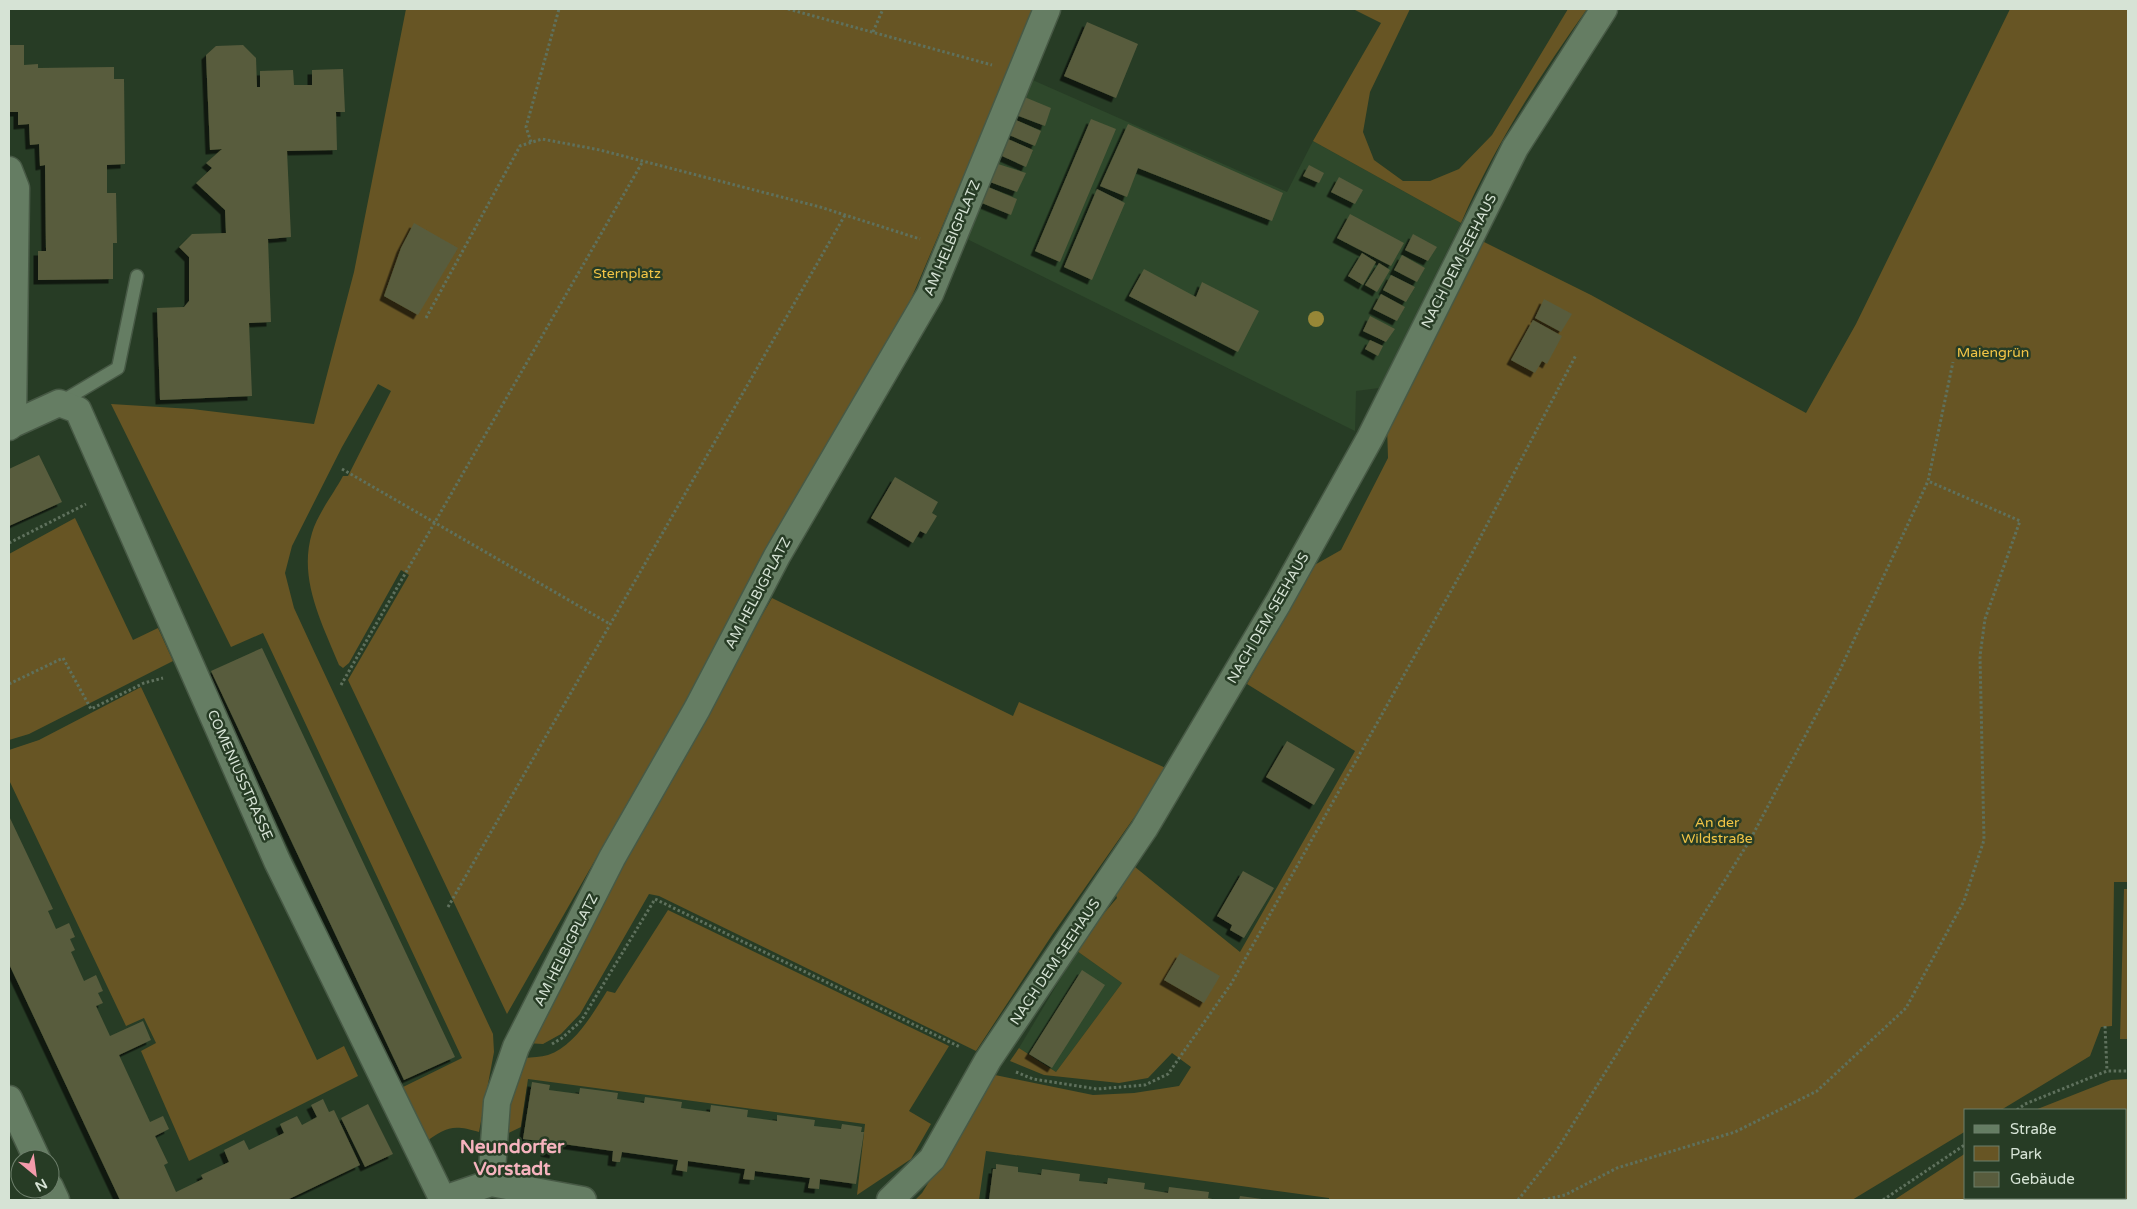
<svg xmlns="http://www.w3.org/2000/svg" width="2137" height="1209" viewBox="0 0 2137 1209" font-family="'Varela Round',sans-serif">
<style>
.built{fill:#2e482b}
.green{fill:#675524}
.building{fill:#585c3d;filter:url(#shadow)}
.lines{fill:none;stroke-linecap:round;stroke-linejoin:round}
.lane-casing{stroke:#475945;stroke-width:15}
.street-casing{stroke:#475945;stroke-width:29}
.path{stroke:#5f715d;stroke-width:3;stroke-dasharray:2.5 2.5;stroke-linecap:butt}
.lane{stroke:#657d63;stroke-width:12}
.street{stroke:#657d63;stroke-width:26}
.tree{fill:#978737}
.labels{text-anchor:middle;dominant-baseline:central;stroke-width:5;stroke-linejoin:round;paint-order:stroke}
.street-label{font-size:14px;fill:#d6e3d5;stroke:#273c25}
.park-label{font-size:14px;fill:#f2c546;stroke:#273c25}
.district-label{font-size:19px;font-weight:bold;fill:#f6b3be;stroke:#273c25}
</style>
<defs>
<filter id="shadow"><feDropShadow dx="-4.5" dy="4.5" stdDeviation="0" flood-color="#0009"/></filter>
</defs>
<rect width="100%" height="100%" fill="#273c25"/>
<!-- built -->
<path class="built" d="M1028,78L1287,192L1313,141L1461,223L1379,388L1356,391L1355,431L963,237Z
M1077,951L1122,983L1056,1072L1019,1048Z"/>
<!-- green -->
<path class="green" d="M406,9H1035L897,332L507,1014L348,680L409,575L401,570L349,663L343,668L339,665C322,623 298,579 312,533C317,515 334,493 343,476H348L391,391L378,384L342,447L292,546L285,573L294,608L312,647L493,1034L494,1052L479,1132C452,1124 446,1127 423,1144L403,1087L462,1058L263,633L231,647L111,404L192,409L314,424L354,272Z
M1353,9H1410L1370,92L1363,132L1374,160L1403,181H1430L1459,169L1492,135L1568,9H1587C1539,77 1494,146 1461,223L1313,141L1381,23Z
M2010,9H2128V882H2114L2112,1026L2101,1027L2090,1056L2001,1110H1966V1131L1852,1200H1329V1198L986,1151L979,1200H915L922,1193L995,1075L1093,1095L1134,1093L1179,1086L1191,1067L1172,1053L1148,1078L1119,1083L1044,1075L1010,1061L1019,1048L1056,1072L1122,983L1077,951L1082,939L1117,898L1113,886L1130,865L1135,867L1240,952L1355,751L1247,684L1311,567L1341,550L1388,458L1387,425L1480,240L1591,295L1806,413L1856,324Z
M75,518L133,640L158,628L173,661L29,734L9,740V554Z
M772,598L1013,716L1019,702L1168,769L1052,935L976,1051L659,896L649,894L580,1014L561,1034L543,1044L525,1043L638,830Z
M141,687L317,1060L344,1046L358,1076L189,1161L141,1051L156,1043L144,1018L126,1026L9,780V750L39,740Z
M2124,889H2128V1039H2120Z
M668,910L949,1046L909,1111L931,1124L911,1159L857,1195L865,1124L528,1079L521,1127L502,1136L511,1084L525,1058C532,1057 541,1057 548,1055C574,1047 594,1012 607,991L615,993Z
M2128,1079V1200H1894L1966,1153V1198H2126V1110H2035L2111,1080Z"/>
<!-- building -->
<path class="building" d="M1087,22L1138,44L1116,98L1064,76Z
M9,45H24V65L38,64V68L114,67V79H124L125,164L107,165V193H116L117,243H113V279L38,280V251H46L45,165L40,166L39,144L30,145L29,124L18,125V112H9Z
M243,45L256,58L257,87H260V71L293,70L294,85H312V70L343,69L345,112H336L337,150L287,151L291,237L268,239L271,322L249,323L252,396L160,400L157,308L184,307L189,301V257L179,247L192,234L226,233L225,210L196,183L212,168L206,163L222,149L210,150L206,55L216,46Z
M1022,96L1051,108L1045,126L1016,115Z
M1091,119L1116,129L1060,262L1035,251Z
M1016,120L1041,131L1035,146L1009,135Z
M1128,124L1283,193L1272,221L1138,168L1127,197L1100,186Z
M1008,139L1033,150L1026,167L1002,156Z
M998,164L1026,173L1017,192L990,182Z
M1309,165L1324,173L1319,183L1303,176Z
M1339,177L1363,190L1355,204L1331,192Z
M988,187L1017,199L1011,215L982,203Z
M1097,189L1125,203L1092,280L1064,267Z
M1350,214L1404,243L1391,266L1337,238Z
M414,223L458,248L418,315L384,296L401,248Z
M1413,234L1437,247L1428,261L1405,250Z
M1362,253L1376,262L1363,285L1348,276Z
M1402,255L1425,268L1417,282L1394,270Z
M1379,263L1390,270L1377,292L1365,285Z
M1144,269L1196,297L1202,282L1259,311L1238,352L1129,296Z
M1391,275L1415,287L1406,302L1383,290Z
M1381,294L1405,307L1397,321L1373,309Z
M1544,299L1572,314L1561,332L1535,318Z
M1370,316L1395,329L1386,342L1363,331Z
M1533,320L1562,336L1547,364L1542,361L1535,373L1511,360Z
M1370,340L1383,346L1378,356L1365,349Z
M39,455L62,502L9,526V469Z
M895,477L938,502L932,513L937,516L926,534L920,531L913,543L871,518Z
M262,648L455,1057L404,1080L211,671Z
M1287,741L1335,769L1314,805L1266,777Z
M9,816L53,909L48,911L56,929L69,923L75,937L70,939L75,950L71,952L84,981L96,975L103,991L98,993L103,1003L96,1006L110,1036L143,1021L151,1040L119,1055L150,1122L163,1116L169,1129L155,1136L168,1163L164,1165L176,1192L203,1179L201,1175L229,1162L224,1150L244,1140L249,1150L284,1133L280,1124L297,1116L302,1125L317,1117L311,1105L323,1099L329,1112L334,1110L360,1165L287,1200H120L9,964Z
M1243,871L1274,888L1244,938L1230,930L1232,925L1217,916Z
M1180,953L1220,976L1204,1003L1164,980Z
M1082,970L1105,985L1052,1068L1029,1054Z
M532,1082L550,1085L549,1090L579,1094L580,1088L596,1090L618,1093L617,1099L644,1103L645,1097L682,1102L681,1108L710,1112L711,1105L748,1110L747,1117L777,1121V1115L815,1120L814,1126L841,1129L842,1124L862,1127L861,1132H864L856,1184L820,1179L819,1189L808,1188L810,1178L755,1171L754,1180L743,1179L745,1169L688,1161L687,1172L682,1171L676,1170L678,1160L622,1152L620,1162H617L612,1161L613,1151L556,1143L554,1154L545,1152L547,1142L523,1139Z
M368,1104L393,1154L365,1167L341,1118Z
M996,1164L1018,1167V1172L1041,1175L1042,1169L1080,1174L1079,1181L1107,1184L1108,1178L1145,1183L1144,1189L1168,1193L1169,1187L1209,1192L1208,1198L1217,1200H989L993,1169H996Z
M1240,1196L1262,1199V1200H1239Z"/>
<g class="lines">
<defs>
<path id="lane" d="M61,402L118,368L137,276"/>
<path id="street" d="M9,170L16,188L13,424L9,427
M13,424L59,403L78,410L277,861L443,1200
M9,1099L37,1159
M491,1183L497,1102L516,1047L612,858L697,709L777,556L930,294L1047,9
M50,1187L56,1200
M441,1200L491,1183L583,1200
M890,1200L932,1159L988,1060L1144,829L1278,603L1370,438L1515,148L1604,9"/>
</defs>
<!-- lane casing -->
<use href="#lane" class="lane-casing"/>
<!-- street casing -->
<use href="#street" class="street-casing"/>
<!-- path -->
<path class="path" d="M788,9L992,65
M873,32L883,9
M531,142L526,127L559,9
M426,318L520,146L542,139L600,150L820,207L920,239
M342,469L610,624
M9,543L86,504
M9,684L63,658L91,709L144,683L163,678
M341,685L643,161
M448,907L845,215
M2105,1026L2107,1071
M552,1044L562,1038L581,1021L655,899L960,1047
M1016,1072L1033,1079L1097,1089L1145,1085L1168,1074L1231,984L1470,557L1576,355
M2017,1110L2025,1104L2107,1071H2128
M1518,1200L1555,1153L1750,840L1839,672L1928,481L1953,362
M1543,1200L1565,1195L1617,1168L1735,1132L1817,1091L1906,1008L1964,901L1984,840L1980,656L1985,619L2020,521L1928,481
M1883,1200L1966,1144"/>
<!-- lane -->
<use href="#lane" class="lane"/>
<!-- street -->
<use href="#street" class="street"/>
</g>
<!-- trees -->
<circle class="tree" cx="1316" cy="319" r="8"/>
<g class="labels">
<!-- street labels -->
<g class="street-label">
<text transform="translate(952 238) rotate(-67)">AM HELBIGPLATZ</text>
<text transform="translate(1459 261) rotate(-63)">NACH DEM SEEHAUS</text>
<text transform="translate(758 593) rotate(-62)">AM HELBIGPLATZ</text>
<text transform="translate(1268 618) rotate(-60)">NACH DEM SEEHAUS</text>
<text transform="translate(240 775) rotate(66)">COMENIUSSTRASSE</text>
<text transform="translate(566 950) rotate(-63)">AM HELBIGPLATZ</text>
<text transform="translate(1055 962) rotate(-56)">NACH DEM SEEHAUS</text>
</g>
<!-- park labels -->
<g class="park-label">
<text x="627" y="273">Sternplatz</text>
<text x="1993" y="352">Maiengrün</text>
<text x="1717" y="822">An der<tspan x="1717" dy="16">Wildstraße</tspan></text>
</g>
<!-- district labels -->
<g class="district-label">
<text x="512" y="1147">Neundorfer<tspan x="512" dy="22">Vorstadt</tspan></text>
</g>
</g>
<!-- border -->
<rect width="2137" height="1209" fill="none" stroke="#d6e3d5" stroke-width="20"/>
<!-- legend -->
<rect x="1964" y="1109" width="162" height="90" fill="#273c25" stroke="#6d7f6b"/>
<rect x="1974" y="1125" width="25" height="8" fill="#657d63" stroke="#6d7f6b"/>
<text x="2010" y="1134" font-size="15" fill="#d6e3d5">Straße</text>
<rect x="1974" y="1146" width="25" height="15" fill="#675524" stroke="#6d7f6b"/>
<text x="2010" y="1159" font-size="15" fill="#d6e3d5">Park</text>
<rect x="1974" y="1172" width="25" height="15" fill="#585c3d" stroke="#6d7f6b"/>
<text x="2010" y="1184" font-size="15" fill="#d6e3d5">Gebäude</text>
<!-- north arrow -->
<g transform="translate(35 1174) rotate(151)"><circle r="24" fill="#273c25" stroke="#6d7f6b"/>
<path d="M0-4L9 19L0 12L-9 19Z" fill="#f39aaa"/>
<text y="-8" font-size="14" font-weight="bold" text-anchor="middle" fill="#d6e3d5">N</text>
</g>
</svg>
